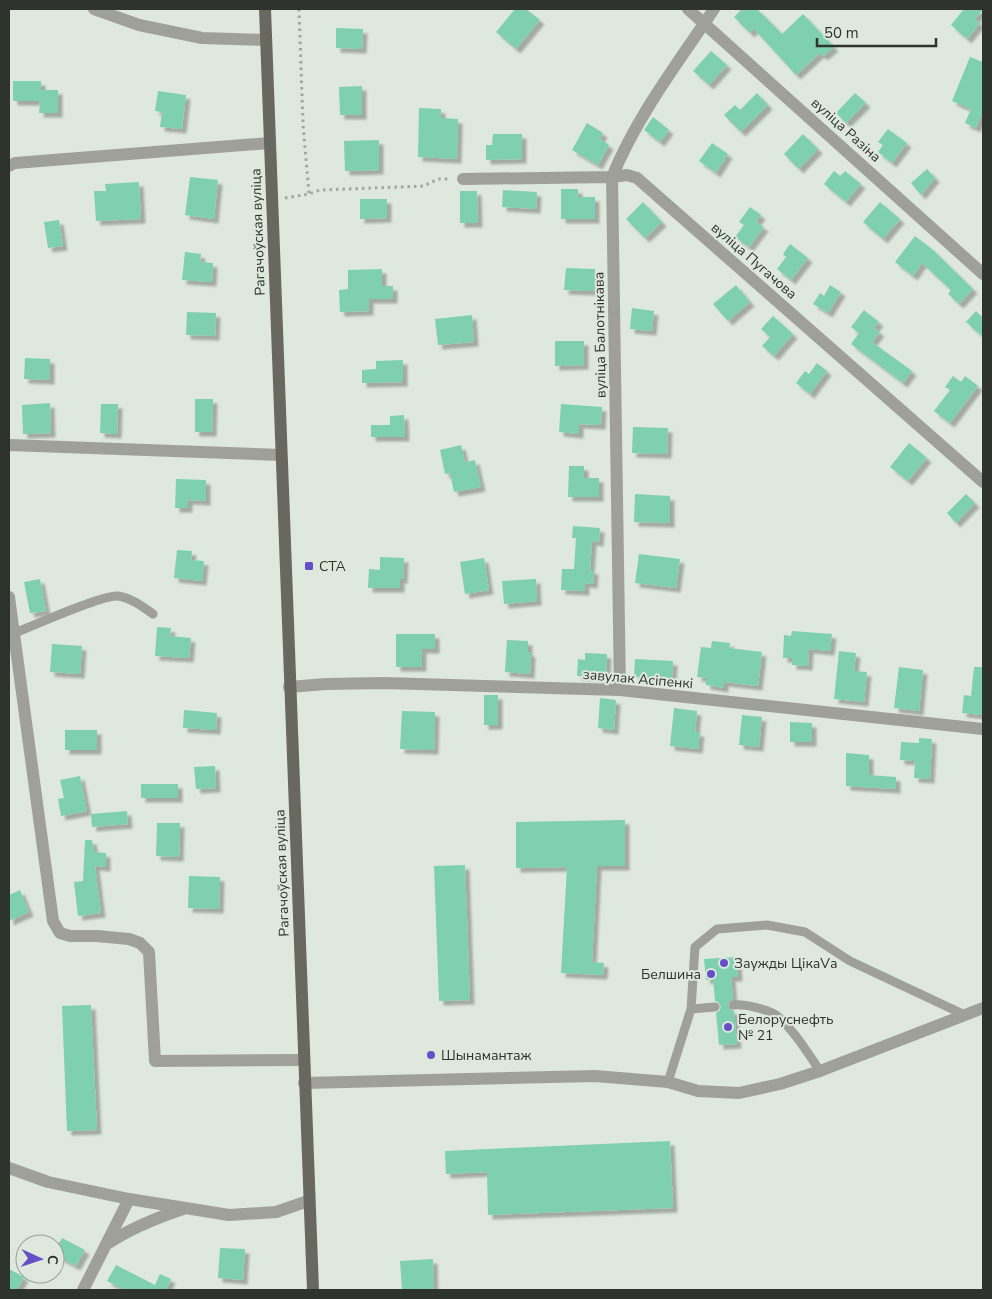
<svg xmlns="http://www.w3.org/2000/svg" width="992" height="1299" viewBox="0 0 992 1299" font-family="'Nunito Sans',sans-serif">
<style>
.building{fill:#7ed0b1;filter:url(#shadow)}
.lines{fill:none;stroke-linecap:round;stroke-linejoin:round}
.path{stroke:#a0a79e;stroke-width:3;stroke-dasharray:2.5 4;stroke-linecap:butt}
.service{stroke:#a0a09b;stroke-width:9}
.minor{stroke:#a0a09b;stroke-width:12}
.primary{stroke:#68685e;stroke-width:12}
.poi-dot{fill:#644fc8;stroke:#dfe8dc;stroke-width:2}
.labels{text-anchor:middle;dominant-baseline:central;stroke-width:4;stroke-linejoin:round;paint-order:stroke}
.street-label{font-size:14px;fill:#2f332e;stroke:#dfe8dc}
.poi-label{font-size:14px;fill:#2f332e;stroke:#dfe8dc;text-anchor:start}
</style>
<defs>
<filter id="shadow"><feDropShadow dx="4.5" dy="4.5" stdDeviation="1" flood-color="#0004"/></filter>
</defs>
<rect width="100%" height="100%" fill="#dfe8dc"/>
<!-- building -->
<path class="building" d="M515,9H526L540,20L516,49L496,32Z
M742,9H757L782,34L803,14L834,47L823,56L820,53L796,75L754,29L750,33L734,17Z
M964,9H983L975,19L980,23L967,39L951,25Z
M336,28L363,29L362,49L336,48Z
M711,51L727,65L709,85L693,71Z
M970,57L983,62V114H982L976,128L965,123L971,109L952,101Z
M13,81H41V90H58V113H39L40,101H13Z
M362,86V115H340L339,87Z
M158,91L186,95L182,129L160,127L162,112L155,111Z
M757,93L768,105L741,132L724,115L735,105L740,110Z
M855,93L866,103L846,123L836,113Z
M419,108L441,109V118L458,119L457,159L418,157Z
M653,117L669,130L660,142L644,130Z
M587,123L603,133L600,139L609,145L598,165L572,150Z
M888,129L907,143L892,163L878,152L883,145L878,142Z
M493,134H522V159L486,160V145H492Z
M803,134L818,149L799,169L784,154Z
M379,140V170L345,171L344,141Z
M712,143L728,154L716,173L699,161Z
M927,169L935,178L921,195L911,183Z
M834,171L840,176L845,171L861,184L846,202L824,184Z
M190,177L218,180L214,219L185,215Z
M139,182L141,219L96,221L94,191H106L105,184Z
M561,189H578V197H595V219H561Z
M503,190L537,192L536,209L502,207Z
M460,191H477L478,223H460Z
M360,199H387V218L360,219Z
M643,202L662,222L645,238L626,219Z
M880,202L900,219L883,239L863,222Z
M750,207L761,215L756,222L764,227L749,247L735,237L744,225L739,222Z
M59,220L63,246L48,248L44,222Z
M915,236L933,250L973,289L959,304L948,294L951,290L922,263L913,276L895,262Z
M790,244L808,258L791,280L777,269L786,257L783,254Z
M185,252L201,254L200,262L213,263L212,282L182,280Z
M566,268L595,269L594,291L564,290Z
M382,269V286H393V299H369V311L340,312L339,290L348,289V270Z
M736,285L750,302L728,321L713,304Z
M830,285L841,292L828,313L813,304L820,293L824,296Z
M632,308L654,311L652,331L630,329Z
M864,310L879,322L874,328L880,332L872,342L912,371L903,383L851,344L859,333L851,327Z
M976,311L983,318V337L966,322Z
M187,312L216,313L215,336L186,335Z
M472,315L474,342L438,345L435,319Z
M773,316L793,334L774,356L762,346L770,337L761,329Z
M555,341H584V365L555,366Z
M25,358L50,359V380L24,379Z
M403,360V382L362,383V370L376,369V361Z
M817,363L827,371L810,394L796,383L805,371L809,374Z
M953,376L961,382L965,376L978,386L950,423L934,411L950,390L945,387Z
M195,399H213L212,432H195Z
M50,403L51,433L23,434L22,405Z
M101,404H118L117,434L100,433Z
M561,404L602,407L601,425L579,424V434L559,432Z
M404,415L405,437H371V425H390V416Z
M633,427L668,428L667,454L632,453Z
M909,443L927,458L908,481L890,467Z
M461,445L465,462L475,460L481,487L454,492L450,473L445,474L440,450Z
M569,466H584V478H599V497H568Z
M176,479L206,480V501L188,500V508H175Z
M635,494L670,496V523L634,522Z
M966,494L975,503L956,523L947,513Z
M573,526L600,528L599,542L592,541L590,570H594L593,584L585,583V591L561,590L562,569H574L576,538H572Z
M177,550L192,551L191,560L204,561L202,581L174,578Z
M639,554L680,559L676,588L635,583Z
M380,557L404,558L403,579H400V588H368L369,569L380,570Z
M484,558L489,590L465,594L460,562Z
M40,579L46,611L30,613L24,582Z
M536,579L537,601L504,604L502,581Z
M157,627L171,628L170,636L191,638L189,658L155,656Z
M792,631L832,634L830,651L809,649L808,666L792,665V658H783L784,635L791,636Z
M396,634H435V649H422V667H396Z
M507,640L528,641V652L531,653L530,674L505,672Z
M712,641L730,643L729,648L762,652L758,686L724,682V688L706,685V678L697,677L701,647L711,648Z
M52,644L82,646L80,674L50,672Z
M839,651L856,653L854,671L867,672L864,702L834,699Z
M585,653L607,654L606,677L577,676L578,659L585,660Z
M635,659L673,661L672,679L634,677Z
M899,667L923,670L919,711L894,708Z
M974,667H983V715L962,713L964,695L971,696Z
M484,695H498V725H484Z
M600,698L616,700L614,730L598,728Z
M674,708L697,711L695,732H700L698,749L670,746Z
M184,710L217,713L216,730L183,728Z
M402,711L435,712L434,750L400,749Z
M742,715L762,717L759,747L739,745Z
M790,722L812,723V742H790Z
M65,730H97V750H65Z
M919,738L932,739L930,779L914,778L915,761L900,760L901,742L919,743Z
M846,753L869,755V775L896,777V789L846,786Z
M215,766L216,788L196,789L194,767Z
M80,776L87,811L61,816L58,799L64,798L60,780Z
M141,784H178V798H141Z
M127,811L128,824L92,827L91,814Z
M625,820V866H597L592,962L604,963L603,975L561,973L567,867L516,868V822Z
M157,823H180L179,857L156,856Z
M85,840H92L94,852L106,853V867L95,866L101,913L78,916L74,882L83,881Z
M465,865L470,1000L439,1001L434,866Z
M189,876L220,877L219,909L188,908Z
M20,890L29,912L9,921V895Z
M737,957L738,977H731L733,999L729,1002L728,1005L729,1009L734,1011L737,1044L719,1045L716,1013L720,1010L721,1006L718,1002L715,1001L713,979L706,980L704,959Z
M91,1005L97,1130L67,1131L62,1006Z
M670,1141L673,1208L488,1215L487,1172L446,1174L445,1151Z
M62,1238L85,1250L76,1266L55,1255V1250Z
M220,1248L245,1249L243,1280L218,1278Z
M433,1259L434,1290H402L400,1261Z
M116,1265L155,1285L160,1274L171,1279L166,1290H126L107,1281Z
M9,1269L24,1277L17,1290H9Z"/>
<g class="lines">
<!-- path -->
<path class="path" d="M299,9L303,124L309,194
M285,198L309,194L320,190L424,186L438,179H451"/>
<!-- service -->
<path class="service" d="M15,633C32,626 104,594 118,596C131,598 142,606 153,614
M734,1005C744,1004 767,1009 776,1015C794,1030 807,1052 820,1071
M691,1009L695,947L717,929L767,925L805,932L850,961L965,1015
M668,1082L691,1009L715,1007"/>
<!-- minor -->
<path class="minor" d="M94,9L139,25L202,38L266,40
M688,9L983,274
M9,166L15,163L270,143
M463,179L612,177L627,175L637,178L983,482
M9,445L281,455
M9,597L53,921L60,933L70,936H97L129,939L140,943L149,952L155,1061L304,1060
M289,687L326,684L385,683L620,690L983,729
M620,690L612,177C637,116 677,64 714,9
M304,1083L595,1076L668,1082L698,1091L739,1093L780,1084L820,1071L983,1008
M9,1168L48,1182L129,1199
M107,1244C131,1228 156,1218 183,1209
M83,1290L129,1199L229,1215L276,1212L308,1201"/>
<!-- primary -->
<path class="primary" d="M265,9L313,1290"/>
</g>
<!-- markers -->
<g class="poi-dot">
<rect x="304" y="561" width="10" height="10" rx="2.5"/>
<circle cx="724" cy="963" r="5"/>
<circle cx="711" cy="974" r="5"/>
<circle cx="728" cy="1027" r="5"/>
<circle cx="431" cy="1055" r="5"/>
</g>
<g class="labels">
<!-- street labels -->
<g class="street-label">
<text transform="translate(846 130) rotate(42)">вуліца Разіна</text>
<text transform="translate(258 232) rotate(-92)">Рагачоўская вуліца</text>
<text transform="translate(754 261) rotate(41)">вуліца Пугачова</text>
<text transform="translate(600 335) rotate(-91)">вуліца Балотнікава</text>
<text transform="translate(638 679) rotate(5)">завулак Асіпенкі</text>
<text transform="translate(282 873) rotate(-92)">Рагачоўская вуліца</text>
</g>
<!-- poi labels -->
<g class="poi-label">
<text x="319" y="566">СТА</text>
<text x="734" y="963">Заужды ЦікаVа</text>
<text x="701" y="974" text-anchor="end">Белшина</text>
<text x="738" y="1019">Белоруснефть<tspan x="738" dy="16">№ 21</tspan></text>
<text x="441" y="1055">Шынамантаж</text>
</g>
</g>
<!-- border -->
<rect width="992" height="1299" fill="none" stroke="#2f332e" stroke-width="20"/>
<!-- north arrow -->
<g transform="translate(40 1259) rotate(93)"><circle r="24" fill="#dfe8dc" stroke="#99a096"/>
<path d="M0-4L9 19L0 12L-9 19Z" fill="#644fc8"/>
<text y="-8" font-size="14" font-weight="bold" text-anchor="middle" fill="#2f332e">С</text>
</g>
<!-- scale -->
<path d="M817 38v8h119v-8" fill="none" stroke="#2f332e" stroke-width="2.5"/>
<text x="824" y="38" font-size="15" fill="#2f332e" stroke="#dfe8dc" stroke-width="4" paint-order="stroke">50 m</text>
</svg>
